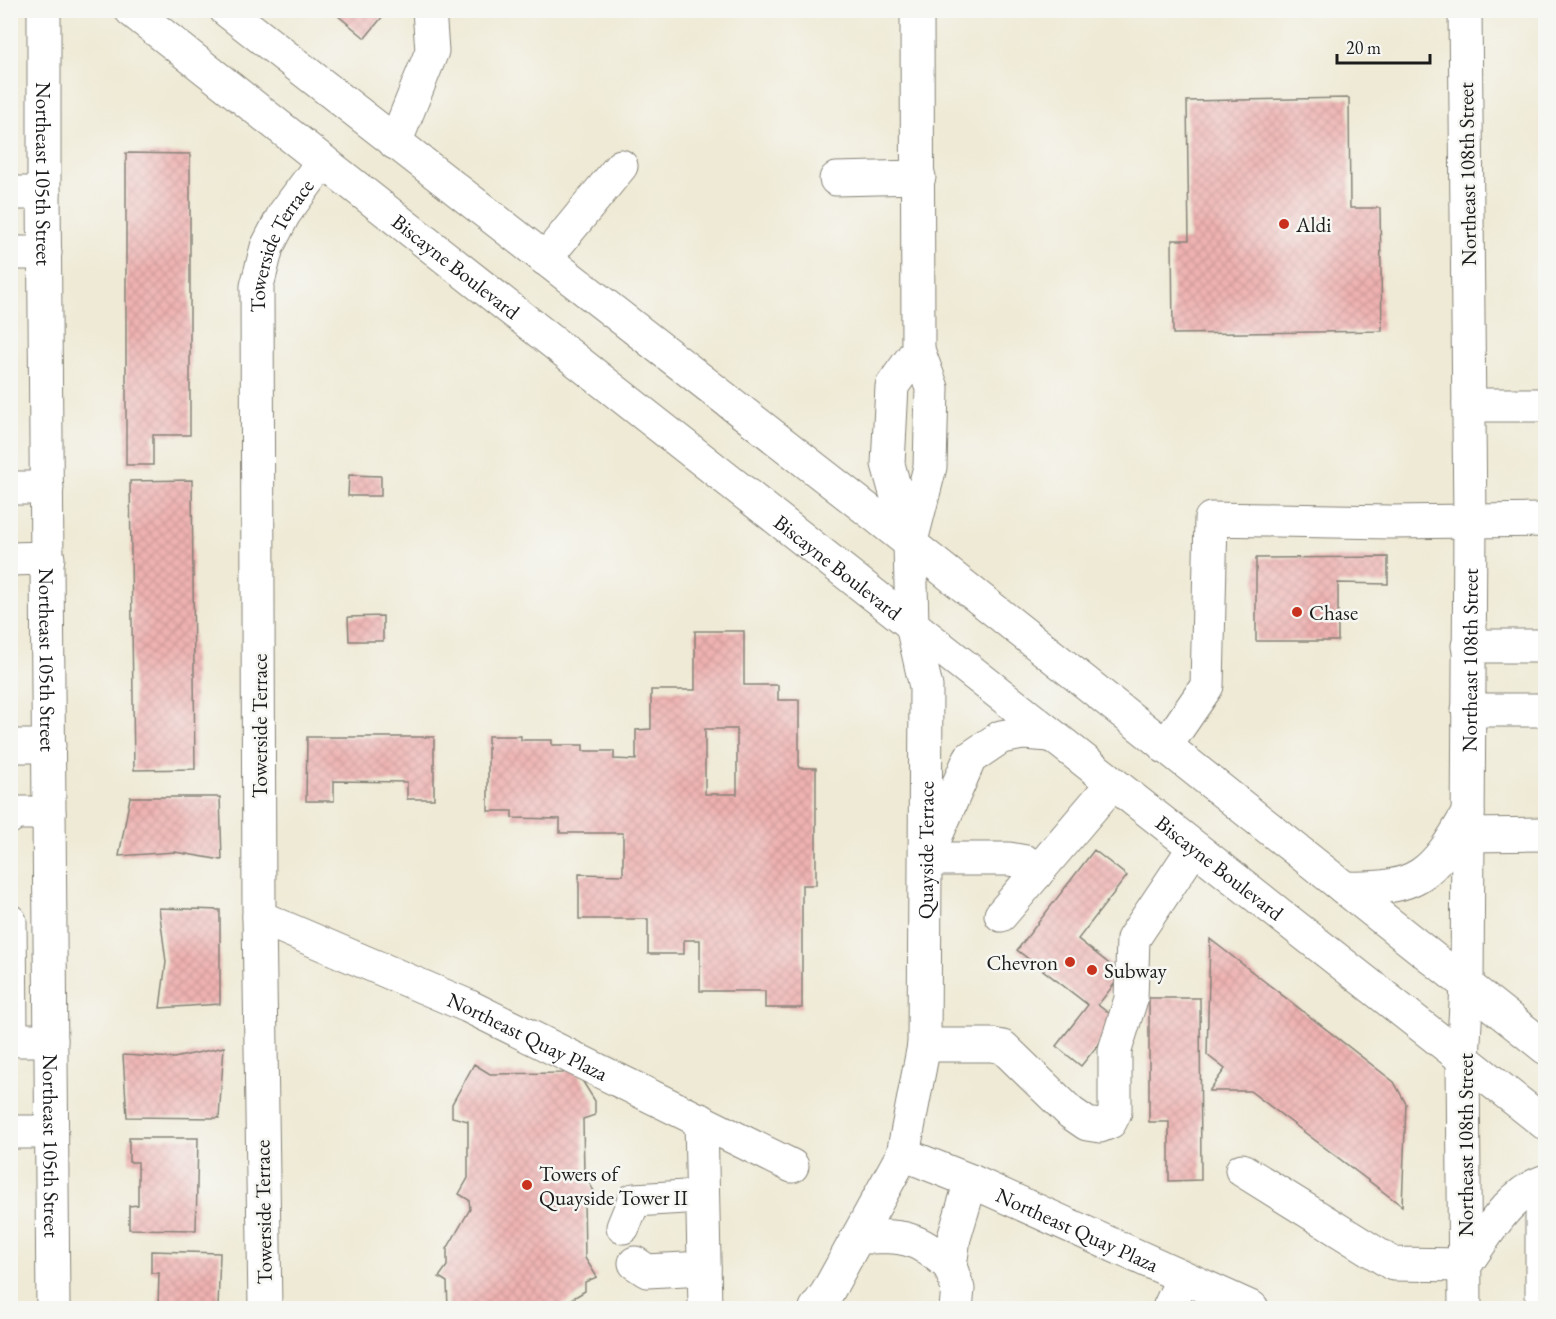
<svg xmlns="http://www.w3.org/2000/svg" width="1556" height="1319" viewBox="0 0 1556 1319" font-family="'EB Garamond',serif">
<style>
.building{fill:url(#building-cross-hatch);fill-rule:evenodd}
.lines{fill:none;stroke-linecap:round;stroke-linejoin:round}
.minor-casing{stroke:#868378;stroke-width:35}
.major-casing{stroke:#868378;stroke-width:35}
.minor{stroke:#fff;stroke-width:33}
.major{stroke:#fff;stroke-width:33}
.poi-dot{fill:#c8321e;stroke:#f6f6f2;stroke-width:2}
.labels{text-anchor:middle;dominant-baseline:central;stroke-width:5;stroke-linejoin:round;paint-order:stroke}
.street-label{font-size:21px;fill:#1c1c1c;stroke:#f6f6f2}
.poi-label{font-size:21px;fill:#1c1c1c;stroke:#f6f6f2;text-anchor:start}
</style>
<defs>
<pattern id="building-cross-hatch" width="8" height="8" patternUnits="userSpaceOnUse" patternTransform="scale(1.5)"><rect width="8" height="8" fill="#eeb2b1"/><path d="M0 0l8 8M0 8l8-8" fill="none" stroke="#cc9898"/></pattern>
</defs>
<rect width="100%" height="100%" fill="#f6f6f2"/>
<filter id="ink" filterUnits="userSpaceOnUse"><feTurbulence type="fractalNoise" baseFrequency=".0167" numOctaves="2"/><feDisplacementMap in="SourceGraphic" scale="12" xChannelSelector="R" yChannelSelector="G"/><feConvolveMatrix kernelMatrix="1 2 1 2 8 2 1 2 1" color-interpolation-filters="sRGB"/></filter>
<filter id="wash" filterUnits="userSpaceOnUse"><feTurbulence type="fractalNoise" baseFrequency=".008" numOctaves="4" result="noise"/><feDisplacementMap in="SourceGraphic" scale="24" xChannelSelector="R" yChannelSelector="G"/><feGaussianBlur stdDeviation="1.35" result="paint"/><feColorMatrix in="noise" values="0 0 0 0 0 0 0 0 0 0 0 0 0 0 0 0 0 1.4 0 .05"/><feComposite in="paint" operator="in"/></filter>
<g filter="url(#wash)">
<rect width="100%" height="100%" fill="#efead5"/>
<g id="blocks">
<!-- building -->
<path class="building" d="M331,10H388L365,38Z
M1349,98L1350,208H1380L1382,331L1173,334L1172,240H1189L1187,101Z
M126,153L190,154V435H153V465H126Z
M349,475L381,476V496H348Z
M192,480L195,769L134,770L130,481Z
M1388,557V584L1338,583V641H1256V558Z
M383,616V641H349L348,617Z
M695,631H744V685H778V700H799V768H816V885H802V1008H765V991H700V940H684V954H648V919H579V874L623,875V833H560V819L512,818V811H488V736H521V740H552V745H583V751H614V759L636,760V730L651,729V690H695ZM705,729H737V794H705Z
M307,737H434V799H407V782L334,781V801H306Z
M130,797H220L222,860L175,852L119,856Z
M1094,850L1127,876L1078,939L1122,974L1098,1005L1118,1020L1081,1066L1056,1046L1088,1005L1017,950Z
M159,908L220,910V1004L160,1008L166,962Z
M1210,939L1394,1082L1406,1104L1402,1206L1250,1091H1209L1225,1069L1207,1055Z
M1149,998H1200L1201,1180L1169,1181V1122H1149Z
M224,1047L219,1118L127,1117L123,1055L174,1058Z
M474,1064L490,1074L563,1073L573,1066L595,1101V1115L583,1119L584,1174L595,1193L584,1198L585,1258L597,1277L585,1282V1291L562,1305V1308H448L447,1282L439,1277L447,1266V1249L470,1209L469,1200L459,1194L468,1178V1121L452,1117V1104Z
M129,1138H198L196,1230L129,1229V1206L138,1205V1162H129Z
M151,1251L220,1253L218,1308H158L159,1273H151Z"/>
</g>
</g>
<g filter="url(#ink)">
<use href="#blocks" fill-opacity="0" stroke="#868378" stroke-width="1.5"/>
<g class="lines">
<defs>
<g id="minor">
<path id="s1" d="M44,10V193L53,1308"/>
<path d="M917,10L918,350"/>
<path d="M395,143L432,51L429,10"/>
<path d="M836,179L919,177"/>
<path d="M10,193H44"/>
<path d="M10,253H45"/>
<path d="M545,259L621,166"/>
<path d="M1469,405H1546"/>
<path d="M10,488H47"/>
<path d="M10,559L48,558"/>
<path d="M1468,646H1546"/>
<path d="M1468,710H1546"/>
<path d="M10,746H49"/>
<path d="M1165,747L1207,686L1211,519L1391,522L1546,520"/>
<path d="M10,817L15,813H49"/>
<path d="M1468,835L1546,834"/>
<path d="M926,859H1009L1026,862L1036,874"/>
<path d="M1001,915L1112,784"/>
<path id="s2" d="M259,917L468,1006L792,1166"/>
<path d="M10,921L11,1032L19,1040H51"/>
<path d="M924,1045H992L1003,1047L1071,1113L1087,1124L1100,1126L1110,1122L1115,1112V1050L1131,999L1133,939L1194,848"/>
<path d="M701,1120L705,1308"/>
<path d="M10,1132H51"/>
<path id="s3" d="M903,1154L971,1181L1252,1308"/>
<path d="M1242,1170L1393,1264L1465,1265"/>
<path d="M623,1227L634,1200L702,1196"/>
<path d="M858,1237C904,1236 914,1235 950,1266"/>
<path d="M635,1263L647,1271L704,1268"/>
<path id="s4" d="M265,1308L259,917L257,286L267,247L284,214L323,161"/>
<path id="s5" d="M816,1308L827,1293L903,1154L924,1045L926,687L912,625L910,545L888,464L892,386L918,350L932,388L930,467L910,545"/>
<path d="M956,1308L958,1289L950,1266L954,1238L971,1181"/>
<path d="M1169,1308L1183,1278"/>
<path id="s6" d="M1465,1308L1463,1059L1467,986L1470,522L1465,10"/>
<path d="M1542,1308V1215"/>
</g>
<g id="major">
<path id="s7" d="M131,10L1546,1124"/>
<path d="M226,10L877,517L1546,1048"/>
<path d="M926,859L970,758L1001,737L1023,733L1050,735"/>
<path d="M1344,888C1418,890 1433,875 1468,813"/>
<path d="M1465,1265C1487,1235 1508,1193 1546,1181"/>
</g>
</defs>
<!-- minor casing -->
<use href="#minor" class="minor-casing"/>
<!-- major casing -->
<use href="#major" class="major-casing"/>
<!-- minor -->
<use href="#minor" class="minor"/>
<!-- major -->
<use href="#major" class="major"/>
</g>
</g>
<!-- markers -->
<g class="poi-dot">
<circle cx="1284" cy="224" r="6"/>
<circle cx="1297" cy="612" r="6"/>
<circle cx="1070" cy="962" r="6"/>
<circle cx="1092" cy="970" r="6"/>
<circle cx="527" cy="1185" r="6"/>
</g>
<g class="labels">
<!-- street labels -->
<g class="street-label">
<text stroke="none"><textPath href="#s1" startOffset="164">Northeast 105th Street</textPath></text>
<text transform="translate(1467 174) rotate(-91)">Northeast 108th Street</text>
<text stroke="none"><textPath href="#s4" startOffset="1068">Towerside Terrace</textPath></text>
<text stroke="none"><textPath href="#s7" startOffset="414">Biscayne Boulevard</textPath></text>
<text stroke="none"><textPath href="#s7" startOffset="900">Biscayne Boulevard</textPath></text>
<text stroke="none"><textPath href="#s1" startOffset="650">Northeast 105th Street</textPath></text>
<text stroke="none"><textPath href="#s6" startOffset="648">Northeast 108th Street</textPath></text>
<text transform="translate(259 726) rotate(-90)">Towerside Terrace</text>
<text stroke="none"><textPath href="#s5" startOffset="483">Quayside Terrace</textPath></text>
<text stroke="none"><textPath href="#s7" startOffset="1386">Biscayne Boulevard</textPath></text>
<text stroke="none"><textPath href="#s2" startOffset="294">Northeast Quay Plaza</textPath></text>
<text stroke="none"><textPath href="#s1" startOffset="1136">Northeast 105th Street</textPath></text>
<text transform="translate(1465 1145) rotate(-90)">Northeast 108th Street</text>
<text transform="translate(263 1212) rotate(-91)">Towerside Terrace</text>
<text stroke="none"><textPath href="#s3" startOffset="190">Northeast Quay Plaza</textPath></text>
</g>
<!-- poi labels -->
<g class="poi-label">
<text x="1296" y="224">Aldi</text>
<text x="1309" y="612">Chase</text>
<text x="1058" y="962" text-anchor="end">Chevron</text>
<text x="1104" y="970">Subway</text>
<text x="539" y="1173">Towers of<tspan x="539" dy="24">Quayside Tower II</tspan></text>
</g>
</g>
<!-- margin -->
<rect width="1556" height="1319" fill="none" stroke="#f6f6f2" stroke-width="36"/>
<!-- scale -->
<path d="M1337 54v9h93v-9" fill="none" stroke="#1c1c1c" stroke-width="3"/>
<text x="1346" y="54" font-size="18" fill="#1c1c1c" stroke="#f6f6f2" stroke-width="4.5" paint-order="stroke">20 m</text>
</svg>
